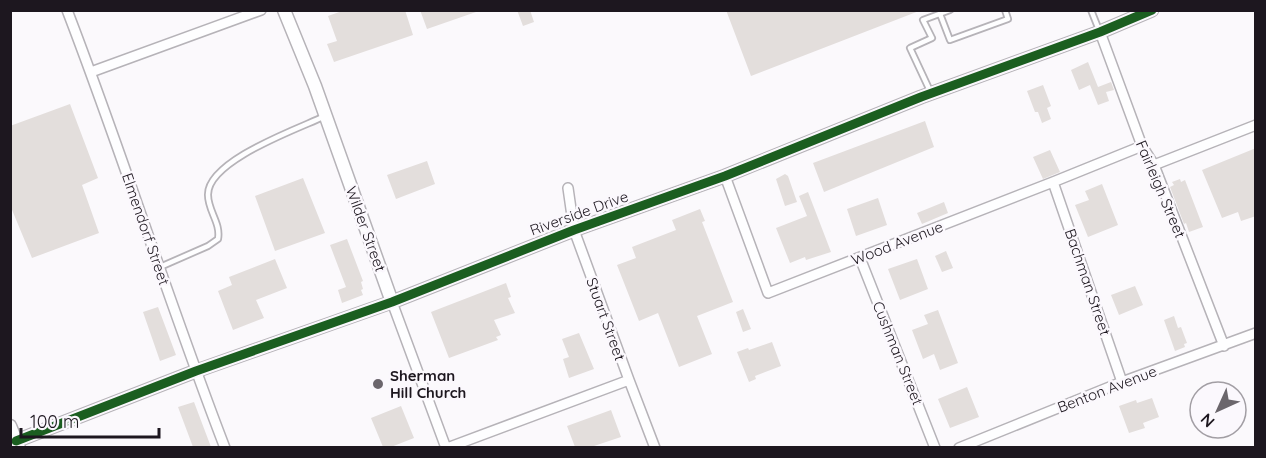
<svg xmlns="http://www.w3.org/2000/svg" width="1266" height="458" viewBox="0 0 1266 458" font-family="Quicksand,sans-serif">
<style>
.building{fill:#e3dedc}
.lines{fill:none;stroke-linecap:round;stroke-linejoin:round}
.service-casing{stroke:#b6b3b8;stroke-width:8}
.minor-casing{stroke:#b6b3b8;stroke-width:12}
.tertiary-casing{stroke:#b6b3b8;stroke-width:15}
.service{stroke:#fefeff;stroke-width:4.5}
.minor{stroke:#fefeff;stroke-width:9}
.tertiary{stroke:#fefeff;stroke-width:12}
.cycleway-casing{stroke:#fbf8fd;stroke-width:13}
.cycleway{stroke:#1b5e20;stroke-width:9}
.poi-dot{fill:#6b666c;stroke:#fbf8fd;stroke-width:2}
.labels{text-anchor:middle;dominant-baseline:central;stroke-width:5;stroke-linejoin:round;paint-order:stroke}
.street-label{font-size:15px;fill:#1d171f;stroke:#fbf8fd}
.poi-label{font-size:15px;font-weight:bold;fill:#1d171f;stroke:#fbf8fd;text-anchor:start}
</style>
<rect width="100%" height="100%" fill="#fbf9fc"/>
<!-- building -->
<path class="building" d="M345,10H405L413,35L334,62L327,44L337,41L328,16Z
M420,10H476V12L427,29Z
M517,10H530L534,22L523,26Z
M726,10H919V11L751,76Z
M1088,62L1098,87L1111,82L1114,90L1106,92L1109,101L1098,105L1090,85L1079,90L1071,70Z
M1043,85L1051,106L1047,108L1051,119L1042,123L1038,112H1035L1027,91Z
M70,104L98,178L82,185L99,233L32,258L10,205V126Z
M925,121L934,147L824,192L813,163Z
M1256,148V216L1241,221L1238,212L1222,218L1202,170Z
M1050,150L1060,172L1043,179L1033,157Z
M427,161L435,184L396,199L387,175Z
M785,174L788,176L797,202L785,206L776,179Z
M303,178L325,233L275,251L255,196Z
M1180,179L1181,182L1185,180L1203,227L1189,232L1186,223L1184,224L1170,187L1174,185L1172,182Z
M1102,184L1118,225L1088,237L1075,205L1089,200L1085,191Z
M808,192L831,252L806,260L805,257L790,263L776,228L807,216L799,196Z
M878,198L887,225L856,236L847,209Z
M944,202L948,213L922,224L917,213Z
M700,209L705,221L702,222L733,302L697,316L712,354L679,367L658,313L639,321L617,265L636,258L632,247L676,230L672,220Z
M347,239L363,281L361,282L363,289L361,290L363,295L342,303L338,290L346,287L330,245Z
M946,251L953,268L942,272L935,256Z
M275,259L287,288L256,300L264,318L233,330L218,291L232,285L229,277Z
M917,259L928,289L900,300L888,269Z
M506,283L511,297L508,298L515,313L494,320L501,335L496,337L498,340L449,358L431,312Z
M1135,286L1143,305L1119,315L1111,295Z
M158,307L176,355L160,361L143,312Z
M743,309L751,329L743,332L736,312Z
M938,310L958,363L940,370L934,354L923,359L912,330L928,324L924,315Z
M1174,316L1178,328L1181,327L1187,343L1184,344L1185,347L1175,351L1164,320Z
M579,333L594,369L569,378L563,359L569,357L562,339Z
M772,342L781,366L755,376L756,379L749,382L737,352L748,348L749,350Z
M967,387L979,417L950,428L938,399Z
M1152,398L1159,417L1143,423L1145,428L1129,433L1119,406L1136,400L1137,403Z
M194,402L211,447H193L178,407Z
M401,406L414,438L391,447H383L371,418Z
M611,410L621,437L591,447H575L567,426Z"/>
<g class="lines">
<defs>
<path id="service" d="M1091,10L1099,30
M940,14L950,40L1008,19L1005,10
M931,93L910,48L932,38L923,20L950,10
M160,267L208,246L218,239C221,223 208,211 208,195C207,161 297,129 323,117"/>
<path id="minor" d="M67,10C123,155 169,303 225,448
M1100,32L1142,146L1154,165L1224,346
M91,72L261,10
M1154,165L1256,125
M725,176L768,293L1053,182L1142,146
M1053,182L1122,382
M568,188L574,230L629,380L655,448
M860,258L935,448
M392,302L446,448
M447,448L629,380
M959,448L1122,382L1256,333"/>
<path id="tertiary" d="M284,10L315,86L392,302
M10,426L19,448
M16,441L196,371L392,302L574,230L725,176L921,97L1100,32L1152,10"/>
</defs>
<!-- service casing -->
<use href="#service" class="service-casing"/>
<!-- minor casing -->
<use href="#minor" class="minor-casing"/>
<!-- tertiary casing -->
<use href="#tertiary" class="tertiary-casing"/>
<!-- service -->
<use href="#service" class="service"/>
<!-- minor -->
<use href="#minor" class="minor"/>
<!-- tertiary -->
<use href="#tertiary" class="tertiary"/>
<defs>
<path id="cycleway" d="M16,441L196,371L392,302L574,230L725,176L921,97L1100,32L1152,10"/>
</defs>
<!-- cycleway casing -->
<use href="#cycleway" class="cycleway-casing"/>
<!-- cycleway -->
<use href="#cycleway" class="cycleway"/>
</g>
<!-- markers -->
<circle class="poi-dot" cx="378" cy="384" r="6"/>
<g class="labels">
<!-- street labels -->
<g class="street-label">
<text transform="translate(1161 189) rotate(67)">Fairleigh Street</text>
<text transform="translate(579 213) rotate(-20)">Riverside Drive</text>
<text transform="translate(146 229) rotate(71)">Elmendorf Street</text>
<text transform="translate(366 229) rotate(70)">Wilder Street</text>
<text transform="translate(897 243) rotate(-21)">Wood Avenue</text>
<text transform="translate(1088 282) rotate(71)">Bachman Street</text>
<text transform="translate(606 319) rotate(70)">Stuart Street</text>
<text transform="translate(898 353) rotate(68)">Cushman Street</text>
<text transform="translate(1107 389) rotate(-21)">Benton Avenue</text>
</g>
<!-- poi labels -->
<g class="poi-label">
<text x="390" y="375">Sherman<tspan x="390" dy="17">Hill Church</tspan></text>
</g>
</g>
<!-- border -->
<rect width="1266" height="458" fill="none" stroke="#1d171f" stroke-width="24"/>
<!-- north arrow -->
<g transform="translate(1218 410) rotate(225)"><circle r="28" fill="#fbf8fd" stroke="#a29ea4" stroke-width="1.5"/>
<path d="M0-4.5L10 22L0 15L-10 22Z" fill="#6b666c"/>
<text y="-9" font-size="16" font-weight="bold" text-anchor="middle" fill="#1d171f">N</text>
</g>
<!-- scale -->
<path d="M21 428v9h138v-9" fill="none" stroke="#1d171f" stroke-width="3"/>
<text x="30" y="428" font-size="18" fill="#1d171f" stroke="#fbf8fd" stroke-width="4.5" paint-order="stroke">100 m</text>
</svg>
